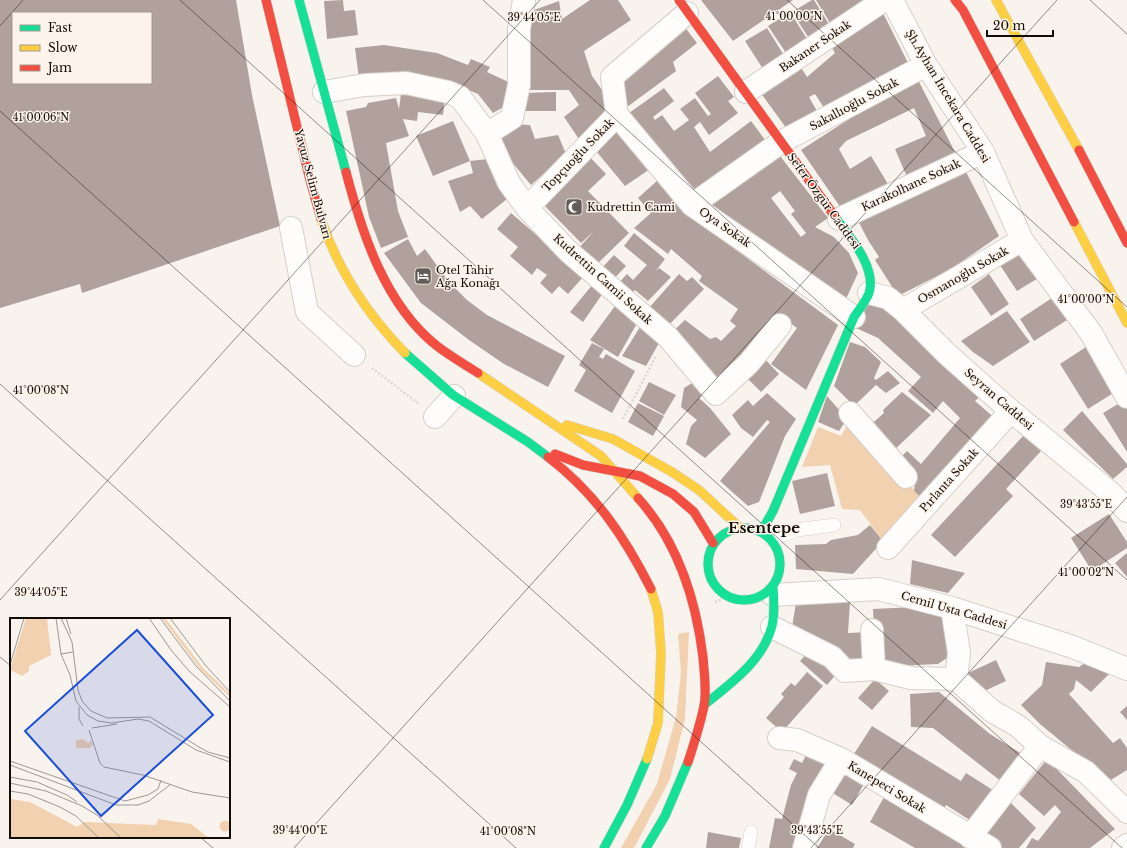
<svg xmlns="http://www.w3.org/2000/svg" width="1127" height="848" viewBox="0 0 1127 848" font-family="'Libre Baskerville',serif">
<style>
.green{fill:#f2d1b0}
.building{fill:#b1a19c;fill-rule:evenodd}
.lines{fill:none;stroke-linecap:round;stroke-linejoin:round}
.lane-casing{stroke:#d5cfca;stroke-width:14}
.street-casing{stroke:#d5cfca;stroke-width:24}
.fast-casing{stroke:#d5cfca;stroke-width:10}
.slow-casing{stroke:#d5cfca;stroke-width:10}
.jam-casing{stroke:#d5cfca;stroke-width:10}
.path{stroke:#d9d7d5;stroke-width:2.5;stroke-dasharray:2 2;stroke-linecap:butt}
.lane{stroke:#fefdfc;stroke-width:13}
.street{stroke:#fefdfc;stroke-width:22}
.fast{stroke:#16e098;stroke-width:9}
.slow{stroke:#ffcf43;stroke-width:9}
.jam{stroke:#f24e42;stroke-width:9}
.ticks{fill:none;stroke:#110c07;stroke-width:1;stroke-opacity:0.45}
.labels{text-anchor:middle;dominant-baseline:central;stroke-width:3;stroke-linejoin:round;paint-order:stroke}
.street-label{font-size:11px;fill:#110c07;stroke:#fdf3ea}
.poi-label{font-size:11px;fill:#110c07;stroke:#fdf3ea;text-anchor:start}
.district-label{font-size:15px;font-weight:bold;fill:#110c07;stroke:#fdf3ea}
.inset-road{fill:none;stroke:#9c9792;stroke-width:1}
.view{fill:#1d4ed8;fill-opacity:0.15;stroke:#1d4ed8;stroke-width:2}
.inset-edge{fill:none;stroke:#110c07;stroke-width:2}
.ticks-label{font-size:10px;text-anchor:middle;fill:#110c07;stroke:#fdf3ea;stroke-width:3;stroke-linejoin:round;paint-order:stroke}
</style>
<rect width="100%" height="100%" fill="#f9f3ee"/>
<!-- green -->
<path class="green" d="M848,424L925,501L883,541L860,510L842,509L830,465L802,467L818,427L841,436Z
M689,632L685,719L670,779L634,848H621L657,784L676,717L681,672L678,634Z"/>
<!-- building -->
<path class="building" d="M0,0H236L252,95L280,226L82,293L80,284L0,308ZM13,13H151V83H13Z
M343,0L344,11L355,10L358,35L327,39L324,1Z
M590,0H618L631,20L584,51L592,76L605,94L606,121L581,142L564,117L579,105L569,90H524L526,13L559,1L562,19Z
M701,0H793L733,41Z
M812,0H814L832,29L812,43L792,12Z
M816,0H872L832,26Z
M790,12L809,42L788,56L768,26Z
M883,13L908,63L828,114L815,94L809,97L822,120L792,136L760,92L800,66L807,77L835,53L830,44Z
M684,26L697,43L673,62L676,71L627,107L619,97L626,92L619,83L644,65L643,57Z
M767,28L785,57L765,72L745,41Z
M384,45L437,53L468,65L471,59L490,67L487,72L515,85L507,105L493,113L478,94L459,86L359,79L355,48Z
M718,76L734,97L728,101L738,113L709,135L700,122L694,127L710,152L751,121L768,144L695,196L656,144L650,148L625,116L664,88L674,101L653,117L655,120L662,115L674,131L689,120L680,109L695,98L708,116L711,114L695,93Z
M916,76L957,156L907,177L895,149L926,136L914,108L846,141L839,149L850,169L871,156L888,184L843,211L801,150Z
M402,86L445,99L443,115L418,112L417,121L403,119L409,136L386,143L398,211L408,237L381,248L369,217L346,111L366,107L368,103L396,98L399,109Z
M556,92V111H524V93Z
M453,121L470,161L433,176L416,136Z
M512,124L530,125L535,139L558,135L566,154L531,185L511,161L498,134Z
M616,124L653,167L625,186L592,146Z
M777,152L828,218L815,227L834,237L849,253L858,273L845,301L747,229L731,225L718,209L713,213L701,204L722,189L725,196L754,175L751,172ZM780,191L795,211L791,214L806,233L801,237L771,198Z
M587,154L606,174L588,191L629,233L594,267L576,251L594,231L581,243L538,199Z
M488,159L497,186L507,199L482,219L470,206L460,212L448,181L473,173L470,161Z
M963,166L999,236L951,269L898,296L875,260L879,257L868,240L855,215Z
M658,180L692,214L720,238L838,325L806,390L771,364L797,328L779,315L738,360L715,378L670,334L685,320L710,339L716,337L721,341L736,326L730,321L738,309L699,281L702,276L671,249L668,254L634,228L651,213L638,198Z
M511,213L584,276L568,294L559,286L552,294L540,283L547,275L537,268L532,275L510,256L518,247L497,229Z
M634,233L665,259L655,272L659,268L671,277L648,301L635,290L629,297L616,286L627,274L633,280L647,265L624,246Z
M408,239L417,256L425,249L449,282L467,300L487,315L565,356L548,387L504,364L469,340L421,303L384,253Z
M1023,251L1040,277L1017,291L1000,265Z
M614,255L626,266L610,283L598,272Z
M679,274L687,281L692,277L704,289L666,328L648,309Z
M989,274L1009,304L991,316L971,287Z
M593,284L603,293L583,322L570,312Z
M1052,298L1067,320L1034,341L1020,319Z
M867,299L890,312L983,394L975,401L997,420L925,501L914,491L915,483L897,461L907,451L921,464L960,418L943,401L933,413L908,391L921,377L878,338L856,328Z
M615,306L636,325L618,357L590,340Z
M1007,311L1030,342L993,366L973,352L961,341Z
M640,327L659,343L646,366L622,356Z
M850,342L865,347L881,362L874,378L876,380L888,371L900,383L886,393L876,385L854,406L834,386Z
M592,343L604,349L599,357L603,359L606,354L635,371L612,413L574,391L586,370L579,365Z
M1086,347L1115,392L1088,409L1060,364Z
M762,356L779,374L761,392L743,374Z
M649,382L676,395L664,415L639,401Z
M692,383L705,393L699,398L710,408L731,434L705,458L686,444L691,426L697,420L681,407L684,388Z
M902,392L931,415L890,454L867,428L884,413L883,410Z
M767,393L796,419L785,436L759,502L748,506L720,481L770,422L767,420L753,437L741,428L732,415L748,400L753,406Z
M827,396L847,419L839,431L818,422Z
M1123,401L1127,408V452L1103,413Z
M638,403L664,416L653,436L628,422Z
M1082,411L1127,464V467L1113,479L1063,430Z
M1024,435L1041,451L1006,489L1013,496L955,557L931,535Z
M827,473L835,506L800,514L792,481Z
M1109,514L1127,542V548L1092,571L1071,538Z
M870,525L883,541L853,574L796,569L795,545L826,544L831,540L858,535Z
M1127,553V577L1115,563Z
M912,560L965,573L948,593L910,584Z
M797,597L850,602L848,633L870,632L872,665L851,667L841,657L840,649L821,648L822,639L791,633Z
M915,607L936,611L948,620L947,658L938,664L876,667L873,609Z
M810,650L837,673L827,685L800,661Z
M996,660L1006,681L978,694L968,673Z
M1089,660L1111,672L1091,692L1076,680L1074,689L1069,694L1113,743L1120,738L1127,748V770L1106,783L1086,762L1040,724L1021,705L1042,685L1046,662L1079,667Z
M807,672L823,686L782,732L766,718L784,697L781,694L791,683L795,686Z
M875,679L889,691L872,710L858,698Z
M939,692L990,734L1027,757L1007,786L933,728L911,727L910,694Z
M1127,706V720L1120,712Z
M872,726L961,781L966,773L996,792L976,824L946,805L942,812L852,757Z
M808,751L829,762L802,848H769L775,818L782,819L791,785L797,773L789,769L794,759L802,763Z
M1047,759L1115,829L1090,848H1026L1032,838L1038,841L1061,812L1055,805L1044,816L1019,794Z
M841,768L865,782L852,805L828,790Z
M888,790L988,848H915L870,822Z
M1008,800L1036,828L1019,848H1002L979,835Z
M829,829L855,844L853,848H817Z
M708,832L741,838L739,848H706Z"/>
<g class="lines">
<defs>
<path id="lane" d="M771,539L797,530L834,525
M748,848L751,832"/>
<path id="street" d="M892,0L926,65L983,152L1022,240L1091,333L1127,397
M324,92L364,85L406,83L448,92L460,97L487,134L509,183L527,208L569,252L667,336L716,394L749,363L780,325
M746,92L884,0
M617,115L692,205L854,317
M487,134L512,118L519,85V29L524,0
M692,205L781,142L926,65
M527,208L617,115L612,77L687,13
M839,219L983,152
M291,228L307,312L354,355
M869,293L888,298L903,310L947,354L1011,411L1112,494L1127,511
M903,310L1022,240
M850,413L906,477
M435,417L454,396
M888,548L1011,411
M773,595L879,589L952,608L1073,647L1127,669
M952,608L959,653L956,679L992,711L1018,726L1040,746L1086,772L1127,812
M772,627L832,657L845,671L874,669L911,678L956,679
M872,630L874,669
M779,738L797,740L841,759L990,848
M970,837L1040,746
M804,848L819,795L841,759
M1123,848L1127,845"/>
<path id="fast" d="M299,0L346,172
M405,353L453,395L528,442L548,457
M708 564a36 36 0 1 1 72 0a36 36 0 1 1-72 0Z
M761,532L773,511L854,317C859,310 866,301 869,293C877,268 850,237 836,218
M704,705C730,684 763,661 772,626C775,613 774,599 773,586
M604,848L627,805L647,759
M646,848L665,816L688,762"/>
<path id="slow" d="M996,0L1079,150
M321,219C338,270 367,314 405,353
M1074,222L1127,323
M478,373L601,456L638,498
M567,425L613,439L672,472L699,490L739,527
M647,759L658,723L661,653L658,612L651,589"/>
<path id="jam" d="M266,0L310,180L321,219
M679,0L836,218
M955,0L963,10L1074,222
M1079,150L1127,243
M346,172C362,233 385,305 437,346C450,356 464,364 478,373
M555,454L583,465L640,476L673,494L694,512L713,543
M548,457C596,494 624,536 651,589
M638,498C678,542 696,600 703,657C704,672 707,691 704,706C700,725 694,744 688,762"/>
</defs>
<!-- lane casing -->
<use href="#lane" class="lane-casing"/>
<!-- street casing -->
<use href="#street" class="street-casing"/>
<!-- fast casing -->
<use href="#fast" class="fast-casing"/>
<!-- slow casing -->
<use href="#slow" class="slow-casing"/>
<!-- jam casing -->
<use href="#jam" class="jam-casing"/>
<!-- path -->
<path class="path" d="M372,368L419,404
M623,419L656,356
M715,602L728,597"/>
<!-- lane -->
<use href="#lane" class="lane"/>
<!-- street -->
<use href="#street" class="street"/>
<!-- fast -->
<use href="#fast" class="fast"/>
<!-- slow -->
<use href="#slow" class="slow"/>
<!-- jam -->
<use href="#jam" class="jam"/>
</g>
<!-- ticks -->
<path class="ticks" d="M180,0L1122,848M483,0L1127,580M787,0L1127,307M1090,0L1127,34M0,26L23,0M0,111L819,848M0,384L516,848M0,600L540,0M0,657L11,666M200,837L213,848M294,848L1057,0M811,848L1127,497"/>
<!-- icons -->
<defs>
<symbol id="mosque-square" viewBox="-11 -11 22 22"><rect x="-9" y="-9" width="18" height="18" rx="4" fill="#625d58" stroke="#fdf3ea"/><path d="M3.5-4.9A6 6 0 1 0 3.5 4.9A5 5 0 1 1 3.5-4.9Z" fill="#fff"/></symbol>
<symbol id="hotel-square" viewBox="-11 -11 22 22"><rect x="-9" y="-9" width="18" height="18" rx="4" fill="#625d58" stroke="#fdf3ea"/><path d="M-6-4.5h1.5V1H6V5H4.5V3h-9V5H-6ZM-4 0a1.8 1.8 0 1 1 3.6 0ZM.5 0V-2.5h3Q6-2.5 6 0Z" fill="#fff"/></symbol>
</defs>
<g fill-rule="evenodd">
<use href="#mosque-square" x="564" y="197" width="20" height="20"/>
<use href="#hotel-square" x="413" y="266" width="20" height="20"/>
</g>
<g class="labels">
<!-- street labels -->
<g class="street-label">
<text transform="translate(815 46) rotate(-34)">Bakaner Sokak</text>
<text transform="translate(948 96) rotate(59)">Şh.Ayhan İncekara Caddesi</text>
<text transform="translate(854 104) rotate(-28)">Sakallıoğlu Sokak</text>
<text transform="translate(578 155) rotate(-46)">Topçuoğlu Sokak</text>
<text transform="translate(313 184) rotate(75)">Yavuz Selim Bulvarı</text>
<text transform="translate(911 185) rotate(-25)">Karakolhane Sokak</text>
<text transform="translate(824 201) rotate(54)">Sefer Özgür Caddesi</text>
<text transform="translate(725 227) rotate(35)">Oya Sokak</text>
<text transform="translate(963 275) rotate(-30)">Osmanoğlu Sokak</text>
<text transform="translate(603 279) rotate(42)">Kudrettin Camii Sokak</text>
<text transform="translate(999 399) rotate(41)">Seyran Caddesi</text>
<text transform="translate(949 480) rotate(-48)">Pırlanta Sokak</text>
<text transform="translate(954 610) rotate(16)">Cemil Usta Caddesi</text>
<text transform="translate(887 787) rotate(31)">Kanepeci Sokak</text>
</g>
<!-- poi labels -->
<g class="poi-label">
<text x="587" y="207">Kudrettin Cami</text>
<text x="436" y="270">Otel Tahir<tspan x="436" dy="13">Ağa Konağı</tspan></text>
</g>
<!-- district labels -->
<g class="district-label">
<text x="764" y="527">Esentepe</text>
</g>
</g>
<!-- overview -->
<g transform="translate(10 618)">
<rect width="220" height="220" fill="#f9f3ee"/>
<path d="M16,0H37L41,37L19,48V53L12,58L0,52ZM152,0H155L193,50L220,76V79L191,52ZM73,121L78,125L81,122L83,127L80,130H66V122ZM0,181L20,184L67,209L74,204L146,207L148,201L181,206L199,220H0ZM209.5 208a5.5 5.5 0 1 1 11 0a5.5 5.5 0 1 1-11 0Z" fill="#f2d1b0"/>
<path class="inset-road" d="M46,0L51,36L60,57L66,83L77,97L88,103L102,105L128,101L139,103L186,132L220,144M51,0L62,24L68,72L72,83L81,93L97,100L140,99L189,129M56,0L61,16M139,0L161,32L179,53M150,0L186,48L220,83M160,0L196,48L220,74M51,36L63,34M0,47L14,0M179,53L220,89M69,89V101L73,108M82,110L107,106M79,112L90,145L94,149L133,157L182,174L220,180M189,129L198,134L220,140M0,143L115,183L138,177L148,171L151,162M0,147L106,187H128L139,183L161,166M0,159L27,164L57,177L67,184M0,165L36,173L72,188L87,197L111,220M0,173L18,176L50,189L66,198L89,220"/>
<path class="view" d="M127,12L203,97L91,198L15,113Z"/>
<rect width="220" height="220" class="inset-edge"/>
</g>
<g class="ticks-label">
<text x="794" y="20">41°00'00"N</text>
<text x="534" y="21">39°44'05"E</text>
<text x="41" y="121">41°00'06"N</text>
<text x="1086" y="303">41°00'00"N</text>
<text x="41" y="394">41°00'08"N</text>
<text x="1086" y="508">39°43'55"E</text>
<text x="1086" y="576">41°00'02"N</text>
<text x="41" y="596">39°44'05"E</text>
<text x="300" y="834">39°44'00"E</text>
<text x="817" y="834">39°43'55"E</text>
<text x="508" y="835">41°00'08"N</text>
</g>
<!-- legend -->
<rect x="12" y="12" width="140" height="72" fill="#fdf3ea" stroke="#9f978f"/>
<rect x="20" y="25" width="20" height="6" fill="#16e098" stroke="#9f978f"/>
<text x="48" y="32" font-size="12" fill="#110c07">Fast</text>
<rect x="20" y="45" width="20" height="6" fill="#ffcf43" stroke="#9f978f"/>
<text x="48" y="52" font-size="12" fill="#110c07">Slow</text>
<rect x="20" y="65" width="20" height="6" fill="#f24e42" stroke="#9f978f"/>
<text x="48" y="72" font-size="12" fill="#110c07">Jam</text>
<!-- scale -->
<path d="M987 30v6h66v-6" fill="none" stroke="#110c07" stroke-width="2"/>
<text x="993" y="30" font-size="12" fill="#110c07" stroke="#fdf3ea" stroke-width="3" paint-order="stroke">20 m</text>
</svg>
